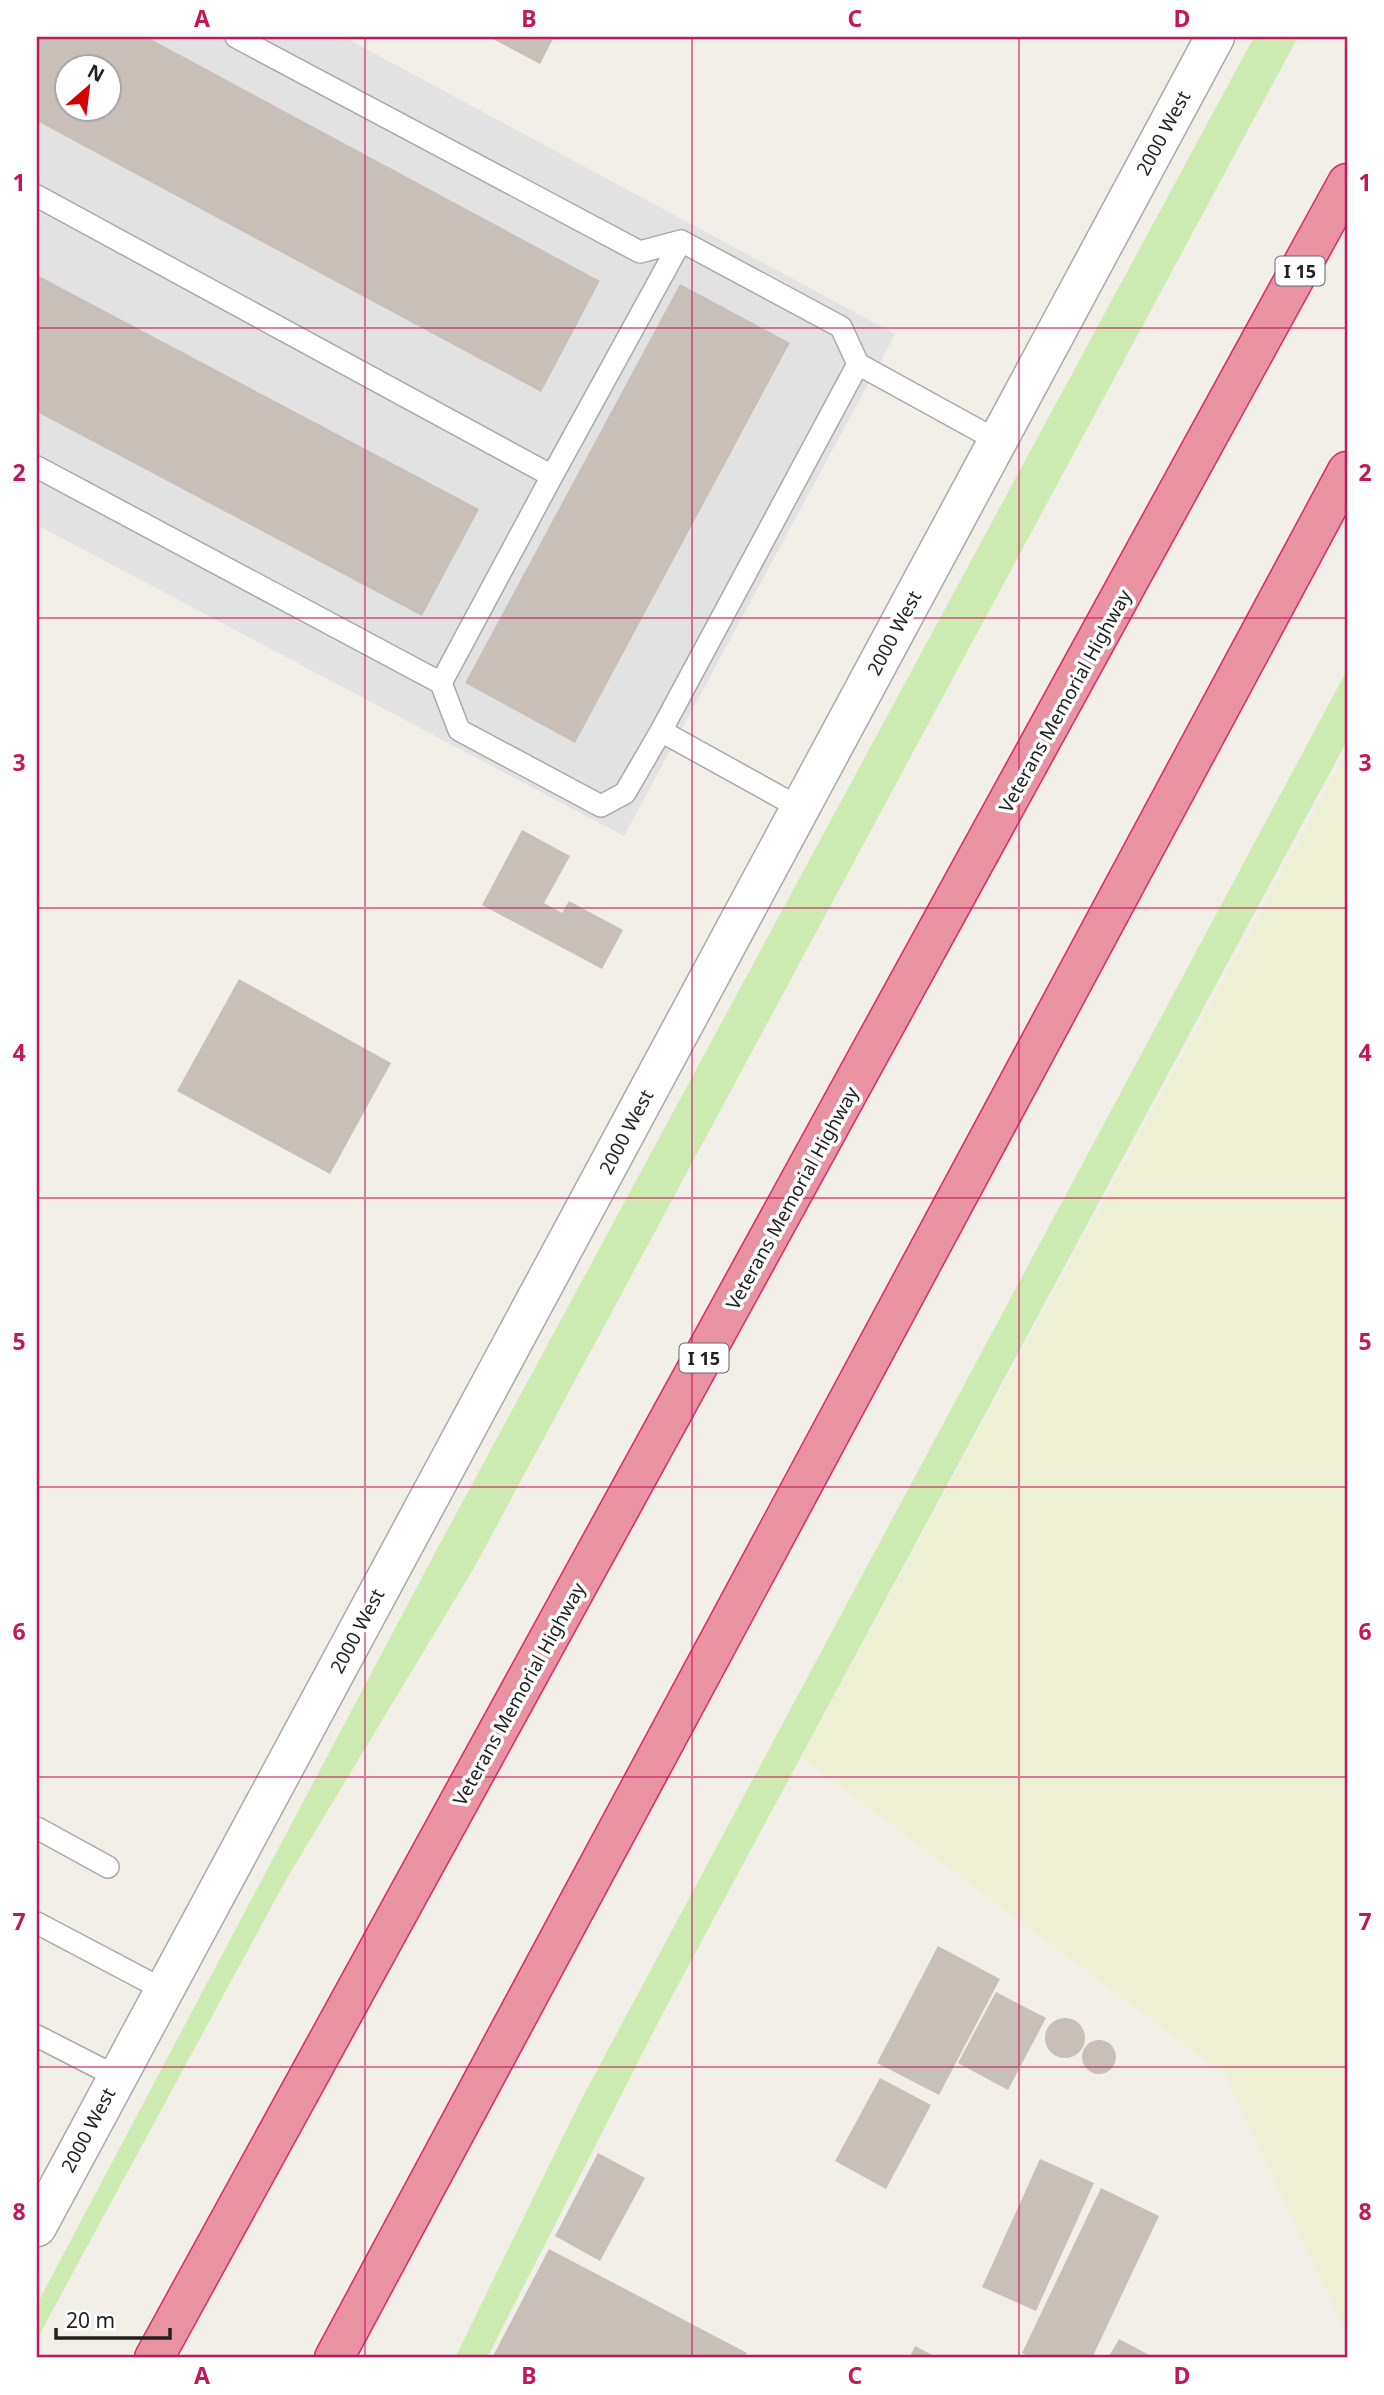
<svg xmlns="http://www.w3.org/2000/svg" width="1384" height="2395" viewBox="0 0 1384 2395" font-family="'Noto Sans',sans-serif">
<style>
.farmland{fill:#eef0d5}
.grass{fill:#cdebb0}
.parking{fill:#e2e2e2;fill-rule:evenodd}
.building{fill:#c7bfb8;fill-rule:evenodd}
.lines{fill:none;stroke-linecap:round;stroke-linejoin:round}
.service-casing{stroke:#a9a9a9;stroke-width:24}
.tertiary-casing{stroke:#a9a9a9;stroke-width:41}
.motorway-casing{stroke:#dc2a67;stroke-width:41}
.service{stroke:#fff;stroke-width:21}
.tertiary{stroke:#fff;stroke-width:38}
.motorway{stroke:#e892a2;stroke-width:38}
.grid{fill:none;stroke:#c2185b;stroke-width:2;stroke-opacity:0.55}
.labels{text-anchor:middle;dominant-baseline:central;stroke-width:7;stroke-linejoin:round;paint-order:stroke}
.shield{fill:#fff;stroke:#646464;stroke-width:2}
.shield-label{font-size:18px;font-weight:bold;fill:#222}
.street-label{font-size:19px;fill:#222;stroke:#fff}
.neatline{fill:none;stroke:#c2185b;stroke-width:2.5}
.grid-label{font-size:23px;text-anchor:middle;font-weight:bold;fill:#c2185b}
</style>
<rect width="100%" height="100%" fill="#f2efe9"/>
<!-- farmland -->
<path class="farmland" d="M1347,753V2340L1345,2331L1225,2075L801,1757Z"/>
<!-- grass -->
<path class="grass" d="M1254,37H1298L474,1568L287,1878L37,2339V2304L436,1551Z
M1347,670V741L662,2015L487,2358H455L580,2102Z"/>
<!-- parking -->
<path class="parking" d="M147,37H344L895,334L624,836L37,525V412L422,616L478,509L37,275V121L541,391L600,282ZM680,284L790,344L575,743L465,683Z"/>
<!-- building -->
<path class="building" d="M37,37H147L600,281L541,392L37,121ZM66,66H108V108H66Z
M489,37H554L540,64Z
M37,275L479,509L422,616L37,412Z
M680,284L790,343L575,743L465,683Z
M522,830L570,856L544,903L562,913L569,901L623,930L602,969L482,905Z
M239,979L391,1063L330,1174L177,1091Z
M938,1946L1000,1979L939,2095L877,2063Z
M996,1992L1046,2018L1008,2090L958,2063Z
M1045 2038a20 20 0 1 1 40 0a20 20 0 1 1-40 0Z
M1082 2057a17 17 0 1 1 34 0a17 17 0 1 1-34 0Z
M880,2078L931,2105L886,2189L835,2161Z
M598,2153L645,2178L600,2261L555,2236Z
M1040,2159L1094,2183L1036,2311L982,2287Z
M1101,2188L1159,2216L1092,2358H1032L1022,2353Z
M549,2249L747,2353L744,2358H492Z
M1119,2339L1155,2358H1108Z
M915,2346L938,2358H909Z"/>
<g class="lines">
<defs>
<path id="service" d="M236,37L640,252L681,241L841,327L858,364L998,441
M37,196L552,476L681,241
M37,467L441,683L459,730L601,806L625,793L661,731L800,808
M441,683L552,476
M661,731L858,364
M37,1828L108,1867
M37,1923L164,1990
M37,2036L117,2077"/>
<path id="tertiary" d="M37,2227L1215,37"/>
<path id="motorway" d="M154,2358L1347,183
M334,2358L1347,471"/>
</defs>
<!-- service casing -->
<use href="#service" class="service-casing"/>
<!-- tertiary casing -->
<use href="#tertiary" class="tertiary-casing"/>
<!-- motorway casing -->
<use href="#motorway" class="motorway-casing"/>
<!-- service -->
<use href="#service" class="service"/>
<!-- tertiary -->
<use href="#tertiary" class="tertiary"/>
<!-- motorway -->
<use href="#motorway" class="motorway"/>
</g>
<!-- grid -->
<path class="grid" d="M365,37V2358M692,37V2358M1019,37V2358M37,328H1347M37,618H1347M37,908H1347M37,1198H1347M37,1487H1347M37,1777H1347M37,2067H1347"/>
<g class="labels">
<!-- shield labels -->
<g class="shield">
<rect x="1275.5" y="256.5" width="49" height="29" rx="5"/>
<rect x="679.5" y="1343.5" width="49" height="29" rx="5"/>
</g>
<g class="shield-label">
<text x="1300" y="271">I 15</text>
<text x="704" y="1358">I 15</text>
</g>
<!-- street labels -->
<g class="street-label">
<text transform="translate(1163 133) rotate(-62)">2000 West</text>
<text transform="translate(894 633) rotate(-62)">2000 West</text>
<text transform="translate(1065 701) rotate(-61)">Veterans Memorial Highway</text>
<text transform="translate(626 1132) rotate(-62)">2000 West</text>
<text transform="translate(792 1198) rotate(-61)">Veterans Memorial Highway</text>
<text transform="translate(357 1631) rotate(-62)">2000 West</text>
<text transform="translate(519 1694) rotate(-61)">Veterans Memorial Highway</text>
<text transform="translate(88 2130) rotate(-62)">2000 West</text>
</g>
</g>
<!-- border -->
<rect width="1384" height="2395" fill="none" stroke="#ffffff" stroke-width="77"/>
<!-- north arrow -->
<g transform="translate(88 88) rotate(28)"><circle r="33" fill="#ffffff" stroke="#a7a7a7" stroke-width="2"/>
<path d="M0-5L12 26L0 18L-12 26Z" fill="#d40000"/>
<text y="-10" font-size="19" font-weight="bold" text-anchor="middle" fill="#222222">N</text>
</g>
<!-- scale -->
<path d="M56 2328v10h114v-10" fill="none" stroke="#222222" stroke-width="3.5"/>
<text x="66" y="2328" font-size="21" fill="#222222" stroke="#ffffff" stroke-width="5" paint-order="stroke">20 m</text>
<rect x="38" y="38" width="1308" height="2318" class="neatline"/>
<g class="grid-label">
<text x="202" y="27">A</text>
<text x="529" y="27">B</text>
<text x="855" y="27">C</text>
<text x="1182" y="27">D</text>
<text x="19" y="191">1</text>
<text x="1365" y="191">1</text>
<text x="19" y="481">2</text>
<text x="1365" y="481">2</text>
<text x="19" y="771">3</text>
<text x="1365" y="771">3</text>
<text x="19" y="1061">4</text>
<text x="1365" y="1061">4</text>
<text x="19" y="1350">5</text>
<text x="1365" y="1350">5</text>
<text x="19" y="1640">6</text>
<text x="1365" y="1640">6</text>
<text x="19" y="1930">7</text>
<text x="1365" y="1930">7</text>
<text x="19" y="2220">8</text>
<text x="1365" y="2220">8</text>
<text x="202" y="2384">A</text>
<text x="529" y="2384">B</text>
<text x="855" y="2384">C</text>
<text x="1182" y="2384">D</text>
</g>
</svg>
